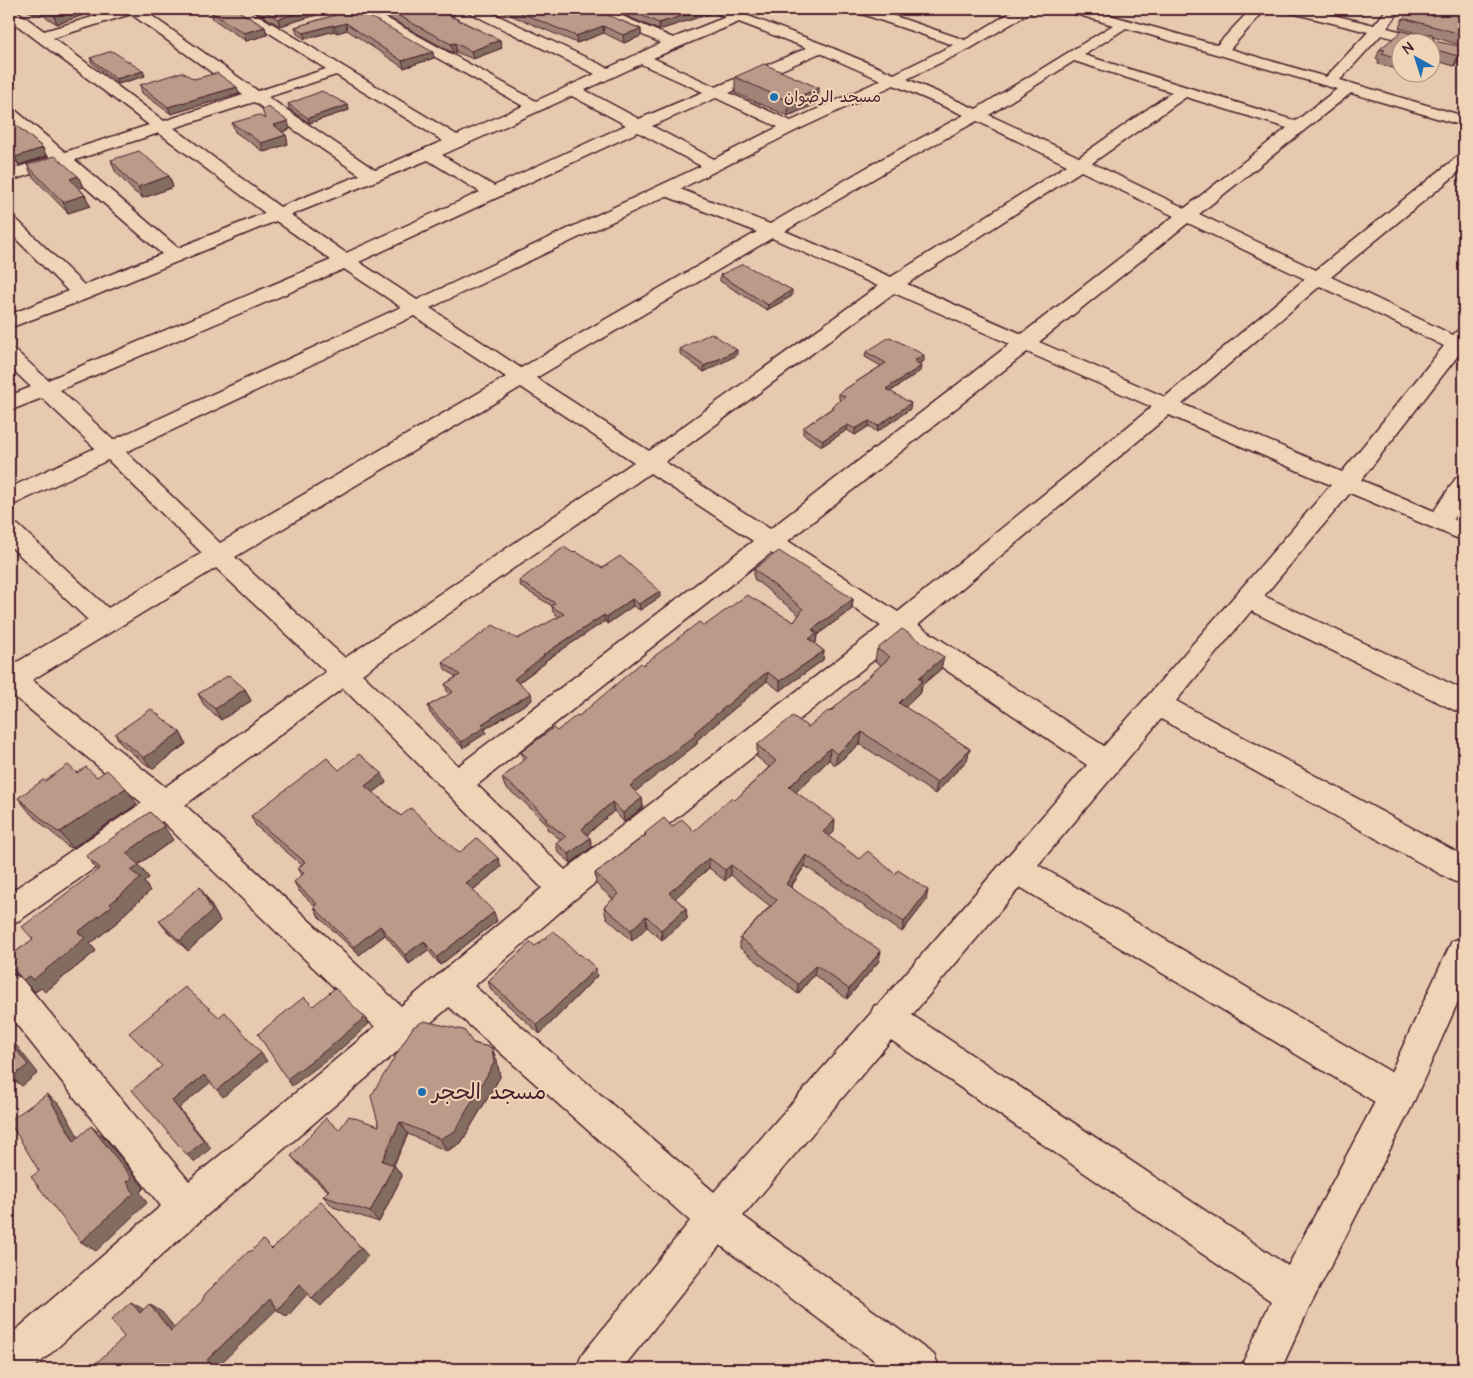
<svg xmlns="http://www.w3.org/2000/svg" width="1473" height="1378" viewBox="0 0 1473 1378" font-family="'Architects Daughter','Playpen Sans Arabic',sans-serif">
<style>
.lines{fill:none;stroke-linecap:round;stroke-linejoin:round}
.minor-casing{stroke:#4a1f2b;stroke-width:3}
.minor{fill:#f0d4b7;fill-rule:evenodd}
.wall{fill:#a18477;stroke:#4a1f2b}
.shaded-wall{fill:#836c61;stroke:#4a1f2b}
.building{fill:#bb9a8a;stroke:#4a1f2b}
.poi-dot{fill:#1f6fb2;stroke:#f0d4b7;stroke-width:2}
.labels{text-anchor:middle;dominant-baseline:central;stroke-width:4;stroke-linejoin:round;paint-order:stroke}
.far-poi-label{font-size:16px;fill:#4a1f2b;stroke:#f0d4b7;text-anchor:start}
.near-poi-label{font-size:22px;fill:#4a1f2b;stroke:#f0d4b7;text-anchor:start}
</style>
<rect width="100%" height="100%" fill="#e6c9af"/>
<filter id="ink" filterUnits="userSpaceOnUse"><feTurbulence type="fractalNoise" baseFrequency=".02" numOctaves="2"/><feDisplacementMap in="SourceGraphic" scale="10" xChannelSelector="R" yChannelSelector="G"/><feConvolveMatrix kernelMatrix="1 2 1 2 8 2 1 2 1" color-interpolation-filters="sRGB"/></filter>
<g filter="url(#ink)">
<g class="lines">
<defs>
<path id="minor" d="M9,9H14L44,31L120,9H142L258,91L326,69L232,9H248L457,135L523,106L355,12L353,9H370L536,101L595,74L468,12L466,9H484L608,68L661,43L590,12L588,9H606L673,38L726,17L713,12L711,9H730L825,45L894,74L953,45L856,12L854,9H874L965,40L1016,9H1033L1031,12L971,48L907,79L976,109L1113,25L1069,12L1067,9H1088L1217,45L1251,9H1266L1230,49L1326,77L1368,32L1288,12L1286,9H1309L1374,25L1387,9H1401L1387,28L1430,39L1432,42L1430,45V42H1409L1381,35L1340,80L1464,116V126L1351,93L1199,214L1316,270L1458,156L1464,155V168L1331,277L1453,335L1457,331L1464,329V354L1460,353L1361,480L1434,511L1456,478L1464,475V501L1453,519L1464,524V541L1350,493L1264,596L1464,690V713L1454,710L1251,611L1176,701L1464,856V884L1453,881L1161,719L1038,865L1391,1072L1452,941L1464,937V988L1411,1108L1309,1308L1281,1369H1240L1271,1301L891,1040L743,1216L934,1355L940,1369H886L720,1245L622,1369H576L582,1355L690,1221L449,1007L200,1221L33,1369H9V1336L161,1206L9,1015V974L21,978L189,1181L375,1027L162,821L20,920L9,924V893L142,803L9,692V667L88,620L9,545V523L18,525L108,608L202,553L108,460L17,503L9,505V488L95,448L42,398L9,411V396L31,387L9,366V349L16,351L48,380L331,260L276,221L89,298L9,328V315L68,291L9,232V217L15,218L84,285L162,254L60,165L9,181V170L50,157L9,121V108L15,110L65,152L149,125L9,19ZM131,14L243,95L164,121L53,38ZM739,22L807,48L716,87L653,58ZM1126,28L1337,89L1296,121L1084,55ZM820,53L881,80L791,121L729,93ZM1074,61L1172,92L1079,157L989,115ZM641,64L703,92L639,119L585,90ZM336,75L443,141L375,170L268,97ZM894,85L964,115L878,161L770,224L680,189L797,130ZM572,96L626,125L494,186L442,155ZM1186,97L1287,128L1185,208L1092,163ZM716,98L778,127L714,159L652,126ZM254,102L360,175L280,207L174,128ZM977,121L1067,165L891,277L785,231L890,169ZM638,132L701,166L417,300L359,262ZM159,133L265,213L178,248L75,160ZM428,160L480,192L346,253L291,215ZM1081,171L1174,216L1022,334L907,284ZM666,196L757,232L521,368L430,308ZM1188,223L1305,279L1165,397L1039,342ZM772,238L878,286L649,451L536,378ZM344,269L401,307L113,440L60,390ZM1320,286L1444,346L1342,472L1182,404ZM894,293L1010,344L770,529L665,462ZM414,316L506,377L220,543L126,452ZM1027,352L1152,407L898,612L788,541ZM521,387L634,462L345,658L235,557ZM1169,415L1331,485L1104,746L918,625ZM650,473L753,541L458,766L362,674ZM771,553L881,626L565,870L477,785ZM216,568L326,672L165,787L32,680ZM900,639L1087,765L879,1004L874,1006L871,1013L714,1192L474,986L575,899ZM343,688L542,888L401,1006L185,805ZM1020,887L1375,1102L1288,1266L912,1015Z"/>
</defs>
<!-- minor casing -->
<use href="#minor" class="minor-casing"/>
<!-- minor -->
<use href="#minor" class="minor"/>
</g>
<!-- wall -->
<path class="wall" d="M23,9H82L84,15L57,24L39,13L34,14Z
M211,9H235L265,27L267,35L246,41L213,19L211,12L214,11Z
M251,9H336L280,26Z
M356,9L434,58L404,68L347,30L337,33L334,31L305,39L297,34L295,27Z
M373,9H457L453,17L500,40L502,48L473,59L456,52L453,53Z
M496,9H593L641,29V36L624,43L604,33L577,43Z
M610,9H712V13L659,30Z
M1464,9V46L1433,37L1434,41L1464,58L1454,66L1430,59V42H1400V70L1378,64L1379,60L1376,59L1380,49L1413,34H1421L1399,28L1403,18Z
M90,58L143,71L145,76L118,84L92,63Z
M735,77L819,88L818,103L788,116L735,93Z
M194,79L239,94L171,114L142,93L140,85Z
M288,104L348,105L349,110L310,123L289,109Z
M9,119L43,148L46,156L19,165L9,155Z
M265,119L290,129L282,132L286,135L288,144L264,152L235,132L232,123Z
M111,160L169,176L173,187L143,198L133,191L115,171Z
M27,165L78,176L83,187L79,188L85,195L90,206L68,213L32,176Z
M720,275L792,296L767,310L720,281Z
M680,349L737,355L704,372L680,354Z
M866,352L924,361L918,364L920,371L890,392L910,409L877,432L869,426L855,435L847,430L822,446L803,434V428L832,408V406L840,400L839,399V393L881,366L865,357Z
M602,568L660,597L640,610L633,606L607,624L605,621L545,661V663L518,683L532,700L485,729L486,733L463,748L430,713L428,706L450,694L447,691L445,684L456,677L445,669L443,662L517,639L559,617L553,612L552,606L521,587L519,581Z
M754,569L853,599L852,609L817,635L816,643L815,644L824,651L823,660L780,691L767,681L697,740V744L635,791L642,798L643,807L624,822L614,811L587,835L590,838L592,847L571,863L558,852L556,843L561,840L547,829V825L525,803L505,787L502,778L523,761L521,752L557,731L579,716L643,665L704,626L794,622L799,615L754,579Z
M877,649L941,669L922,685L921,692L905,707L970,749L967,760L935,794L860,744L835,765L829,760L796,792L834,832L829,837L859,859L926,901L902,932L805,866L791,887L879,961L847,999L814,975L798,994L740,948V938L770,906L731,875L725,881L709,868L675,898L686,908L687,919L662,940L647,927L632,941L606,917L604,907L613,899L596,884L595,873L645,835V833L672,827L694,831L735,800L769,767L757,757V745L808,727L830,712L881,665L875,661Z
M245,689L251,701L221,720L204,705L198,694Z
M180,732L186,744L152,769L122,745L115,734Z
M339,770L386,783L373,792L401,816L459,853L498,858L501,867L473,890L497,921L440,965L428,950L409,964L385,935L359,955L319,917L314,907L315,906L299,891L294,882L302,875L298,868L302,865L256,826L251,816Z
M77,773L97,777L137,804L72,848L68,847L31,814L18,798L45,781Z
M173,840L138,865L149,878L144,882L150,891L121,917L122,918L90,944L96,951L45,992L41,988L35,992L19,975L15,974L9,968V957L33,939L97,870L86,856Z
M207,898L220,921L188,951L167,931L159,921Z
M535,946L597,976L540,1034L491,990L488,981Z
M473,1043L492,1048L497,1061L500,1077L461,1143L447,1151L408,1134L394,1165L402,1176L379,1222L333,1207L323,1196L328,1191L301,1167L291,1156L339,1130L379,1126Z"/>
<!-- shaded-wall -->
<path class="shaded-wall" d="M31,9H37L39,13L34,14Z
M79,9H82L84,15L57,24L54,16Z
M311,9H336L280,26L278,19Z
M452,9H457L450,23L448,15Z
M704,9H712V13L659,30V23Z
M346,23L347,30L337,33L335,26Z
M333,25L334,31L305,39L304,33Z
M603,26L604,33L577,43L576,36Z
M265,27L267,35L246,41L244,33Z
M641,29V36L624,43L623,35Z
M500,40L502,48L473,59L471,51Z
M455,43L456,52L453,53L451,44Z
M1464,51V58L1454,66L1458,56Z
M433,52L434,58L404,68L402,61Z
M143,71L145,76L118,84L116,79Z
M237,87L239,94L171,114L168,107Z
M819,88L818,103L788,116V101Z
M348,105L349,110L310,123L308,118Z
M288,121L290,129L276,134L274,125Z
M286,135L288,144L264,152L261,143Z
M43,148L46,156L19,165L15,157Z
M78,176L83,187L75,190L70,179Z
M169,176L173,187L143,198L138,187Z
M85,195L90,206L68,213L63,202Z
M792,290V296L767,310L768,305Z
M737,350V355L704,372V366Z
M924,355V361L913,367L914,361Z
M921,366L920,371L885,395L886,389Z
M911,403L910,409L877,432L878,426Z
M869,421V426L855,435V429Z
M848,425L847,430L822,446L823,440Z
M660,591V597L640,610L639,604Z
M632,599L633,606L607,624V617Z
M853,599L852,609L817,635L816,643L808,648L809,639L812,630Z
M604,615L605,621L545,661V663L515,685L514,679L543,655Z
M824,651L823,660L780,691V681Z
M944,657L941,669L922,685L921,692L897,715L899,703L919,678Z
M767,672V681L697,740V744L631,795L630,786Z
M245,689L251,701L221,720L215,709Z
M531,693L532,700L485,729L486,733L463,748L461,742L482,724Z
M180,732L186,744L152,769L144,758Z
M862,732L860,744L835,765L837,754Z
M830,748L829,760L789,799V787Z
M970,749L967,760L935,794L937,783Z
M382,773L386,783L369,796L365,786Z
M126,788L137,804L72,848L60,832Z
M642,798L643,807L624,822L623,813Z
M612,802L614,811L583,838L582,829Z
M835,820L834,832L822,844L823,832Z
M164,826L173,840L136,866L126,853Z
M590,838L592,847L571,863L569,854Z
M806,855L805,866L785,894L786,884Z
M498,858L501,867L470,892L466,883Z
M709,858V868L670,903L669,893Z
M139,865L149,878L144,882L150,891L121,917L122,918L90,944L96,951L45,992L41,988L35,992L23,980L110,904L131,871Z
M731,865V875L725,881V870Z
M200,887L207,898L220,921L188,951L180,941Z
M928,890L926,901L902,932L904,922Z
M686,908L687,919L662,940L661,930Z
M494,912L497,921L440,965L437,957Z
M646,916L647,927L632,941L631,930Z
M380,926L385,935L359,955L354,947Z
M424,941L428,950L409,964L405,955Z
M881,951L879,961L847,999L849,989Z
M816,965L814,975L798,994V984Z
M596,968L597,976L540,1034L537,1025Z
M365,1017L369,1024L335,1054L292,1086L287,1079Z
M9,1036L38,1073L22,1086L17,1082L9,1088Z
M492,1048L497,1061L500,1077L461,1143L447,1151L440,1139Z
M261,1053L267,1061L223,1097L217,1090Z
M204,1075L211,1082L179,1108L211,1148L195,1162L187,1155L172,1101Z
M47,1094L61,1106L87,1152L74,1141Z
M400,1122L408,1134L390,1172L382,1161Z
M91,1126L104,1137L144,1188L140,1192L147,1203L96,1251L81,1242L127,1182Z
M394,1165L402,1176L379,1222L370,1212Z
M329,1210L368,1256L321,1306L312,1299Z
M300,1284L309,1292L287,1317L277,1310Z
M270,1299L280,1306L218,1366L220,1369H215L207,1360Z
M131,1302L143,1309L153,1321L140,1313Z
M149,1304L162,1312L183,1338L171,1331Z"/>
<!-- building -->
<path class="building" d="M41,9H79L54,16Z
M219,9H235L265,27L244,33L211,12Z
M261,9H311L278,19Z
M356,9L433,52L402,61L346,23L335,26L333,25L304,33L295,27Z
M386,9H452L448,15L500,40L471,51L455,43L451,44Z
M512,9H593L641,29L623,35L603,26L576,36Z
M626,9H704L659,23Z
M1412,9H1464V35L1403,18Z
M1402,31L1413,34H1432L1434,41L1464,47V51L1458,56L1430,48V42H1400V59L1382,53L1385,50L1380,49Z
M112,51L143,71L116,79L90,58Z
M764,64L819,88L788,101L735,77Z
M182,72L194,79L217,73L237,87L168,107L140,85Z
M322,91L348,105L308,118L288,104Z
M268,107L288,121L274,125L286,135L261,143L232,123L259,115L265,119L262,109Z
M9,119L43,148L15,157L9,151Z
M139,151L169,176L138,187L129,180L111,160Z
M55,156L78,176L70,179L85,195L63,202L27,165Z
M743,264L792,290L768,305L720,275Z
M711,333L737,350L704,366L680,349Z
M890,337L924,355L914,361L921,366L886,389L911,403L878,426L869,421L855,429L848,425L823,440L803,428L834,407L832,406L845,397L839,393L886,363L866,352Z
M564,547L573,553L575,551L602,568L620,556L660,591L639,604L632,599L607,617L604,615L543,655L544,656L514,679L531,693L482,724L485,727L461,742L428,706L453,692L445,684L460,675L443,662L493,625L517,639L564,614L551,606L555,603L519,581Z
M779,551L853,599L812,630L817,633L809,639L824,651L780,681L767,672L694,733L696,735L630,786L642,798L623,813L612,802L582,829L590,838L569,854L556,843L566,837L545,820L547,819L523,794L502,778L527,757L521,752L553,728L557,731L577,715L579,716L641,663L643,665L699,622L704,626L747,595L794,622L803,609L754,569Z
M902,629L944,657L919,678L923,680L899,703L970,749L937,783L862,732L837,754L830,748L789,787L835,820L823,832L859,859L868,851L895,874L898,870L928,890L904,922L806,855L786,884L881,951L849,989L816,965L798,984L740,938L777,900L731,865L725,870L709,858L669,893L686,908L661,930L646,916L631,930L604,907L619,894L595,873L646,835L645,833L664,818L672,827L682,819L694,831L732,797L735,800L776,761L757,745L793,716L808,727L828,711L830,712L890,657L877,649Z
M229,675L245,689L215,709L198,694Z
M151,709L180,732L144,758L115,734Z
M359,754L382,773L365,786L401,816L411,808L459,853L477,838L498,858L466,883L494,912L437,957L424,941L405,955L380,926L354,947L314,907L317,904L294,882L304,873L298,868L305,862L251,816L327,758L339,770Z
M68,765L77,773L86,767L97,777L107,770L126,788L60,832L56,831L18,798L43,780L45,781Z
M150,812L164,826L126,853L139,865L131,871L141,878L110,904L112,906L78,932L85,938L33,980L29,976L23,980L9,964V957L33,939L22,927L100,868L86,856Z
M200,887L212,911L180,941L159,921Z
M554,931L579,955L580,954L596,968L537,1025L488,981L531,942L535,946Z
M185,987L219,1017L225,1012L261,1053L217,1090L204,1075L172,1101L204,1141L187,1155L132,1090L162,1066L129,1033Z
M335,988L365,1017L330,1047L287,1079L258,1034L304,997L313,1006Z
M424,1021L459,1029L464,1030L473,1043L492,1048L494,1063L455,1131L440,1139L400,1122L382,1161L394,1165L370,1212L323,1196L329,1190L291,1156L326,1118L339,1130L349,1116L379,1126L371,1096L413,1027Z
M9,1040L28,1065L12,1077L9,1074Z
M47,1094L74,1141L91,1126L132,1178L127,1182L134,1193L81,1242L31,1177L39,1171L9,1121Z
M321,1201L361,1248L312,1299L300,1284L277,1310L270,1299L207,1360L215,1369H90L124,1337L111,1320L131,1302L140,1313L149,1304L171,1331L202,1301L205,1294L249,1251L250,1252L263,1240L272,1249Z"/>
</g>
<!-- markers -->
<g class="poi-dot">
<circle cx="774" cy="97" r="5"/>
<circle cx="422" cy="1092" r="5"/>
</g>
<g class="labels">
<!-- far-poi labels -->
<g class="far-poi-label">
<text x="784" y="97">مسجد الرضوان</text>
</g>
<!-- near-poi labels -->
<g class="near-poi-label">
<text x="432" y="1092">مسجد الحجر</text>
</g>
</g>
<!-- margin -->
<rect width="1473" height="1378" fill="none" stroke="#f0d4b7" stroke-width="30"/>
<rect x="15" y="15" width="1443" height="1348" fill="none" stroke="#4a1f2b" stroke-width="2" filter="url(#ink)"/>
<!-- north arrow -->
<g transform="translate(1416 58) rotate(321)"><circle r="24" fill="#f0d4b7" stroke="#ae8c7f"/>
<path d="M0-4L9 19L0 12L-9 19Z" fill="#1f6fb2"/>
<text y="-8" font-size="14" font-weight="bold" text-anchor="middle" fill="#4a1f2b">N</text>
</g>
</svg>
